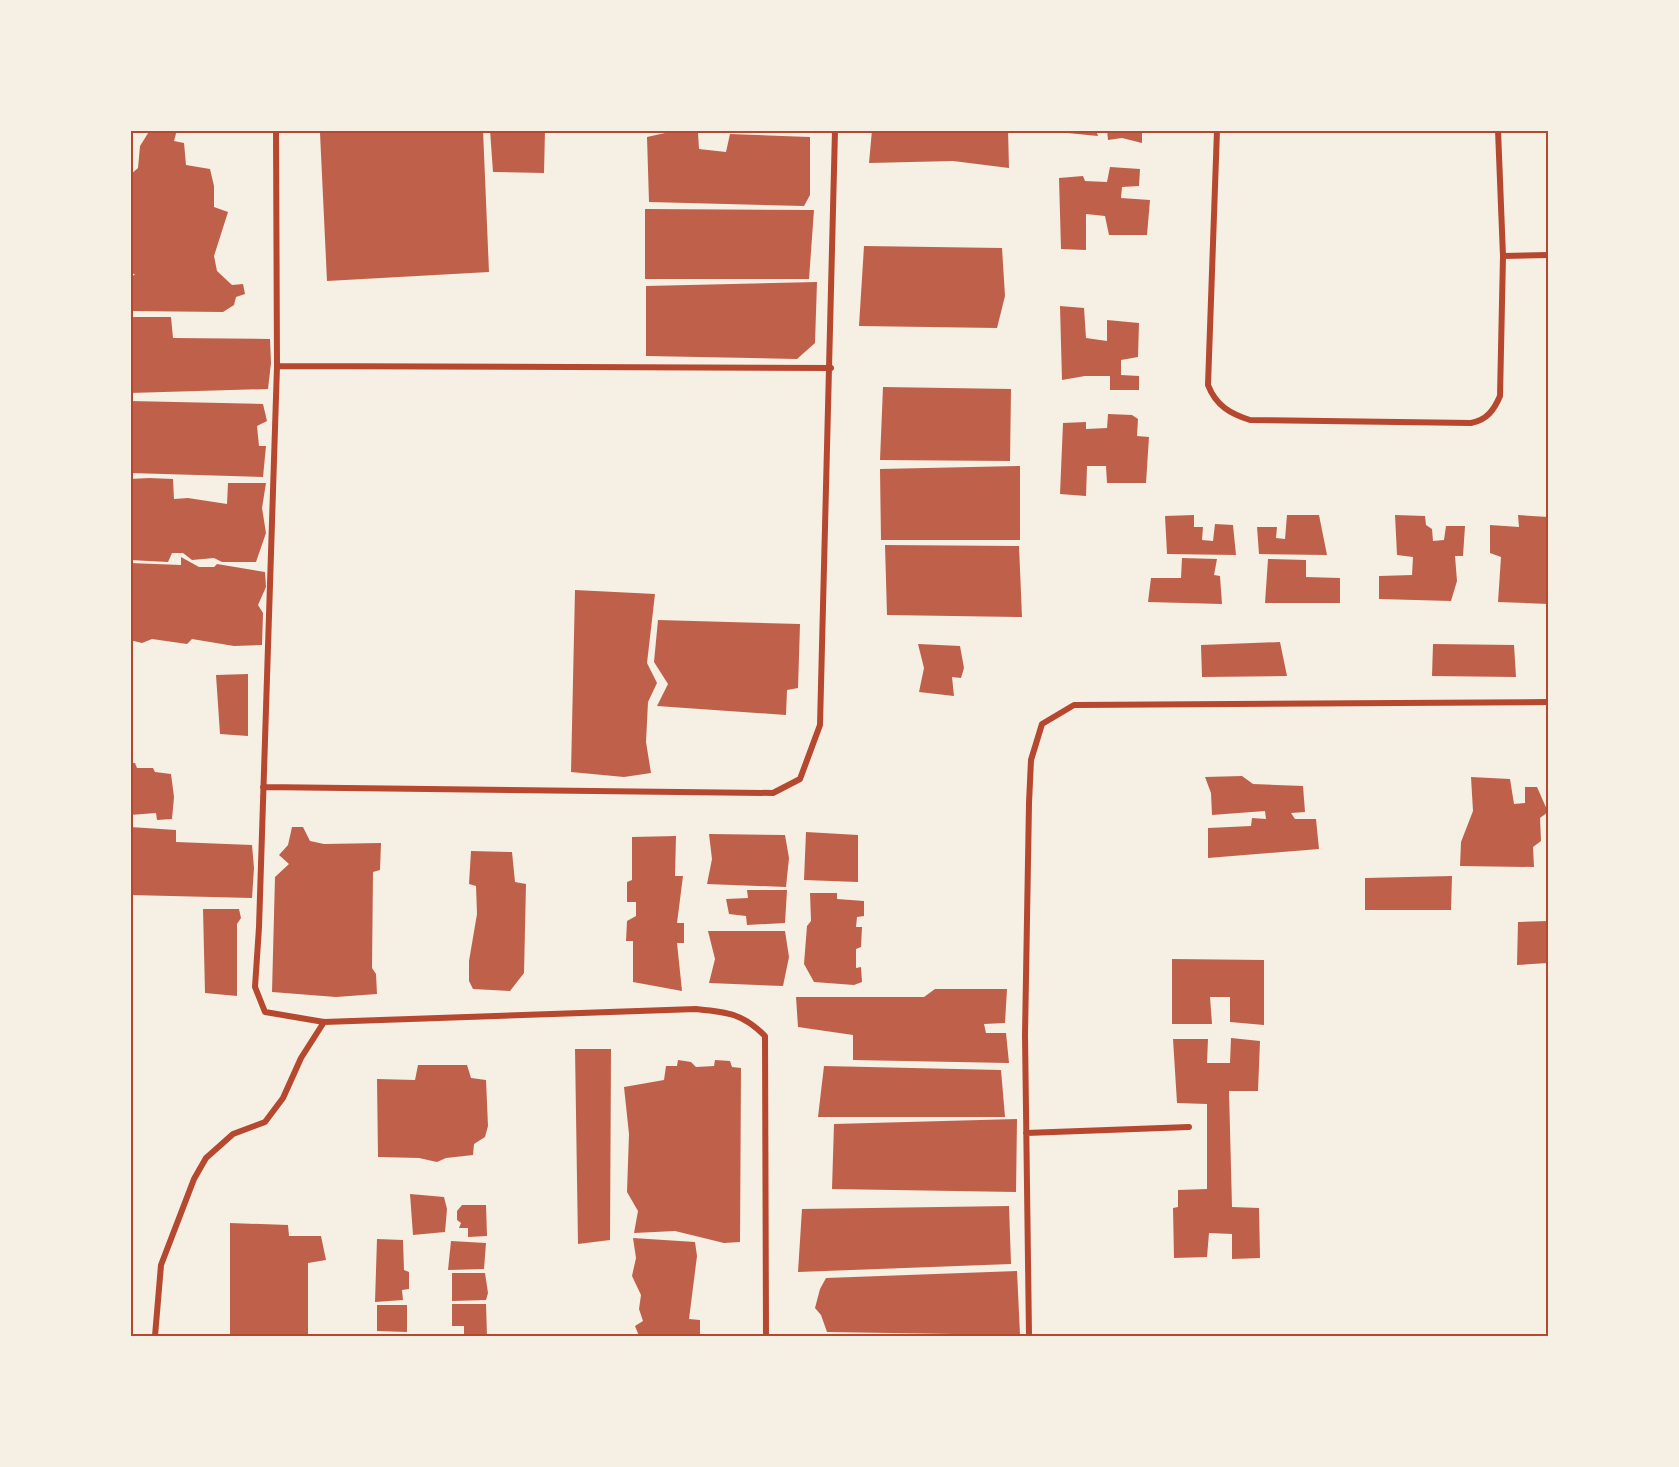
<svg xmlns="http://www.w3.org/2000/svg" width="1679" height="1467" viewBox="0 0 1679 1467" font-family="'Roboto Condensed',sans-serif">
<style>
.building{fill:#bf614a}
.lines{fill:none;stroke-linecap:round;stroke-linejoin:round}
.minor{stroke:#b5482f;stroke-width:6}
.neatline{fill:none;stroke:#b5482f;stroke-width:2}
</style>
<rect width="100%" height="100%" fill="#f6efe4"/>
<!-- building -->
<path class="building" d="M150,130H177L174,141L184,143L186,165L210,169L214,186V207L228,212L214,256L217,271L232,285L243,284L245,294L236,297L234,305L223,312L130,311V276L135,275L130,271V175L138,168L140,146Z
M404,130H483L489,272L327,281L320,133Z
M490,130H545L544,173L493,172Z
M872,130H1008L1009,168L953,161L869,163Z
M1057,130H1096L1098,136L1057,132Z
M1107,130H1142V143L1122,138L1108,140Z
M674,131L698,133L699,149L726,152L730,134L810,137V195L804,206L649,202L647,137Z
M1110,167L1140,169L1139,186L1122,187L1121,198L1150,200L1147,235H1109L1105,216L1086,214V250L1061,249L1059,178L1083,176L1085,181L1107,182Z
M645,209L814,210L809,279H645Z
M864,246L1002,248L1005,296L997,328L859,326Z
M817,282L815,343L797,359L646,356V286Z
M1060,306L1084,308L1086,338L1107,341V320L1139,323L1138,357L1121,360V375L1139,376V390H1110V376H1085L1062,380Z
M130,317H171L173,338L270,339L271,363L268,389L130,393Z
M883,387L1011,389L1010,461L880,460Z
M130,401L263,404L267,421L257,426L259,446H266L263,477L130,473Z
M1108,414L1132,415L1138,419L1137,436L1149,437L1146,483H1107L1106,466H1087L1086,496L1060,494L1063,423L1086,422V429L1107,428Z
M1020,466V540H881L880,469Z
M149,478L173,479L174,499L188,498L227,504L228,483H266L262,508L266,533L256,562H222L214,558L192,560L183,553H172L168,562L130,560V479Z
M1194,515V527H1203L1202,540L1213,541L1215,524L1233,525L1236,555L1167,554L1165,516Z
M1287,515H1319L1327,555L1259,554L1257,527H1277L1276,538L1285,539Z
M1395,515L1425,516L1426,525L1432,529L1433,541L1444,540L1446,526H1465L1463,556H1455L1457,581L1451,601L1379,599V576L1412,575L1413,557L1397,555Z
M1518,515L1548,517V604L1498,602L1501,557L1490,553V525L1519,527Z
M885,545L1019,546L1022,617L887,615Z
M181,557L199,567H214L217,564L265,572L266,587L258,605L263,613L262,645L234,646L192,639L187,644L152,639L142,643L130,640V563L181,565Z
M1182,558L1217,559L1214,575L1220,576L1222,604L1148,602L1151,578H1181Z
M1268,559L1306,560V577L1340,578V603H1265Z
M575,590L655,594L647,663L657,683L648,702L646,742L651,773L624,777L571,772Z
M658,620L800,624L798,688L787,690L786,715L657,706L668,684L654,662Z
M1280,642L1287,676L1202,677L1201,645Z
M918,644L960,646L964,668L961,678L952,677L954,696L919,692L924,668Z
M1433,644L1514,645L1516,677L1432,676Z
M248,674V736L220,734L216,675Z
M130,763H135L137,768H153L155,772L171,774L174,797L172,819L157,820L156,813L130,815Z
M1242,776L1253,784L1303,786L1305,812L1291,813L1295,819H1316L1319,849L1208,858V828L1251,826L1252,818L1266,819L1265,811L1212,815L1211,793L1205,777Z
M1471,777L1510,779L1514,804L1525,803V787H1537L1548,812L1540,818L1541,841L1533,847L1534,867L1460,866L1461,842L1473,811Z
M130,827L176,830V842L252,845L254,868L252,898L130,895Z
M292,827H303L310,841L324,844L381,843L380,870L373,872L372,968L376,974L377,994L336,997L272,992L275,877L289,864L279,855L288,845Z
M806,832L858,835V882L804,880Z
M709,834L785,835L789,858L786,887L707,884L712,859Z
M676,836L675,876H683L677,923H684V943H677L682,991L633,982V941H626L627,921L636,916V902H627V882L632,880V837Z
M471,851L512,852L515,882L526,884L524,973L510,991L473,989L469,981V961L477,914L476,886L469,884Z
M1452,876L1451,910H1365V878Z
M747,890H787L785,923L747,925L746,916L729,914L726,899L748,898Z
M810,893H837V899L864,901V916L857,917L856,927H862L861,947L856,949V968L861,967L862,982L854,985L814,982L804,964L807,926L811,921Z
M203,909H239L241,918L237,924V996L205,993Z
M1548,921V963L1517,965L1518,922Z
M708,931H785L789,957L783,986L709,983L715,959Z
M1172,959L1264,960V1025L1230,1022V997H1210L1212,1024H1172Z
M935,989H1007L1005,1023L984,1024L986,1033H1006L1009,1063L853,1060V1035L798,1027L796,997H924Z
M1231,1038L1260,1041L1258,1091H1229L1232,1207L1259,1208L1260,1258L1232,1259V1234L1209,1233L1207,1257L1174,1258L1173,1208L1178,1207V1190L1207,1189V1104L1177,1103L1173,1039H1208L1207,1063H1230Z
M575,1049H611L610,1240L578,1244Z
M678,1060L691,1062L696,1067L714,1066L715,1060L730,1061L732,1067L741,1068L740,1242L724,1243L675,1231L634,1233L638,1211L627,1192L629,1134L624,1087L664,1080L666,1066H677Z
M418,1065H467L471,1078L486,1080L488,1126L485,1137L474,1144L473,1155L446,1158L437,1162L419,1158L378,1157L377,1079L415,1080Z
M824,1066L1001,1070L1005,1117H818Z
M1017,1119L1016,1192L832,1189L834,1124Z
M410,1194L444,1197L447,1209L445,1232L413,1235Z
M462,1205H486L487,1236L468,1237V1228H459L461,1223L457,1220V1211Z
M1009,1206L1011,1264L798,1272L802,1209Z
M230,1223L288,1225L289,1236H321L326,1260L308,1263V1336H230Z
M633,1238L695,1242L697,1256L689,1319L700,1320V1336H639L635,1326L643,1321L639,1309L641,1295L632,1276L636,1258Z
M377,1239L403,1240L404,1270L409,1272V1289L402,1290L403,1300L375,1302Z
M451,1241L486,1243L484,1269L448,1270Z
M1017,1271L1020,1335L827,1332L821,1315L815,1308L820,1289L826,1278Z
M452,1273H485L488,1293L486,1300L452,1301Z
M452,1304H486L487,1336H464V1326H452Z
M377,1305H407V1332L377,1331Z"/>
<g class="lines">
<!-- minor -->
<path class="minor" d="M276,130L277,366L259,927L255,987L265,1012L324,1022L696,1009C727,1012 742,1013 765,1036L766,1336
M1217,130L1208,385C1216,406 1231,414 1250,420L1471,423C1487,420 1494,410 1500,396L1503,256L1498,130
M1503,256L1548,255
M277,366L831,368
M263,787L773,793L800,779L820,725L835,130
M1026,1133L1189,1127
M155,1336L161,1265L194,1179L206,1158L233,1134L265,1122L283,1098L301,1058L324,1022
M1029,1336L1025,1035L1029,803L1031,760L1042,724L1074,705L1548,702"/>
</g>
<!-- border -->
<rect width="1679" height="1467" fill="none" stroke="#f6efe4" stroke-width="264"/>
<rect x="132" y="132" width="1415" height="1203" class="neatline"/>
</svg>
